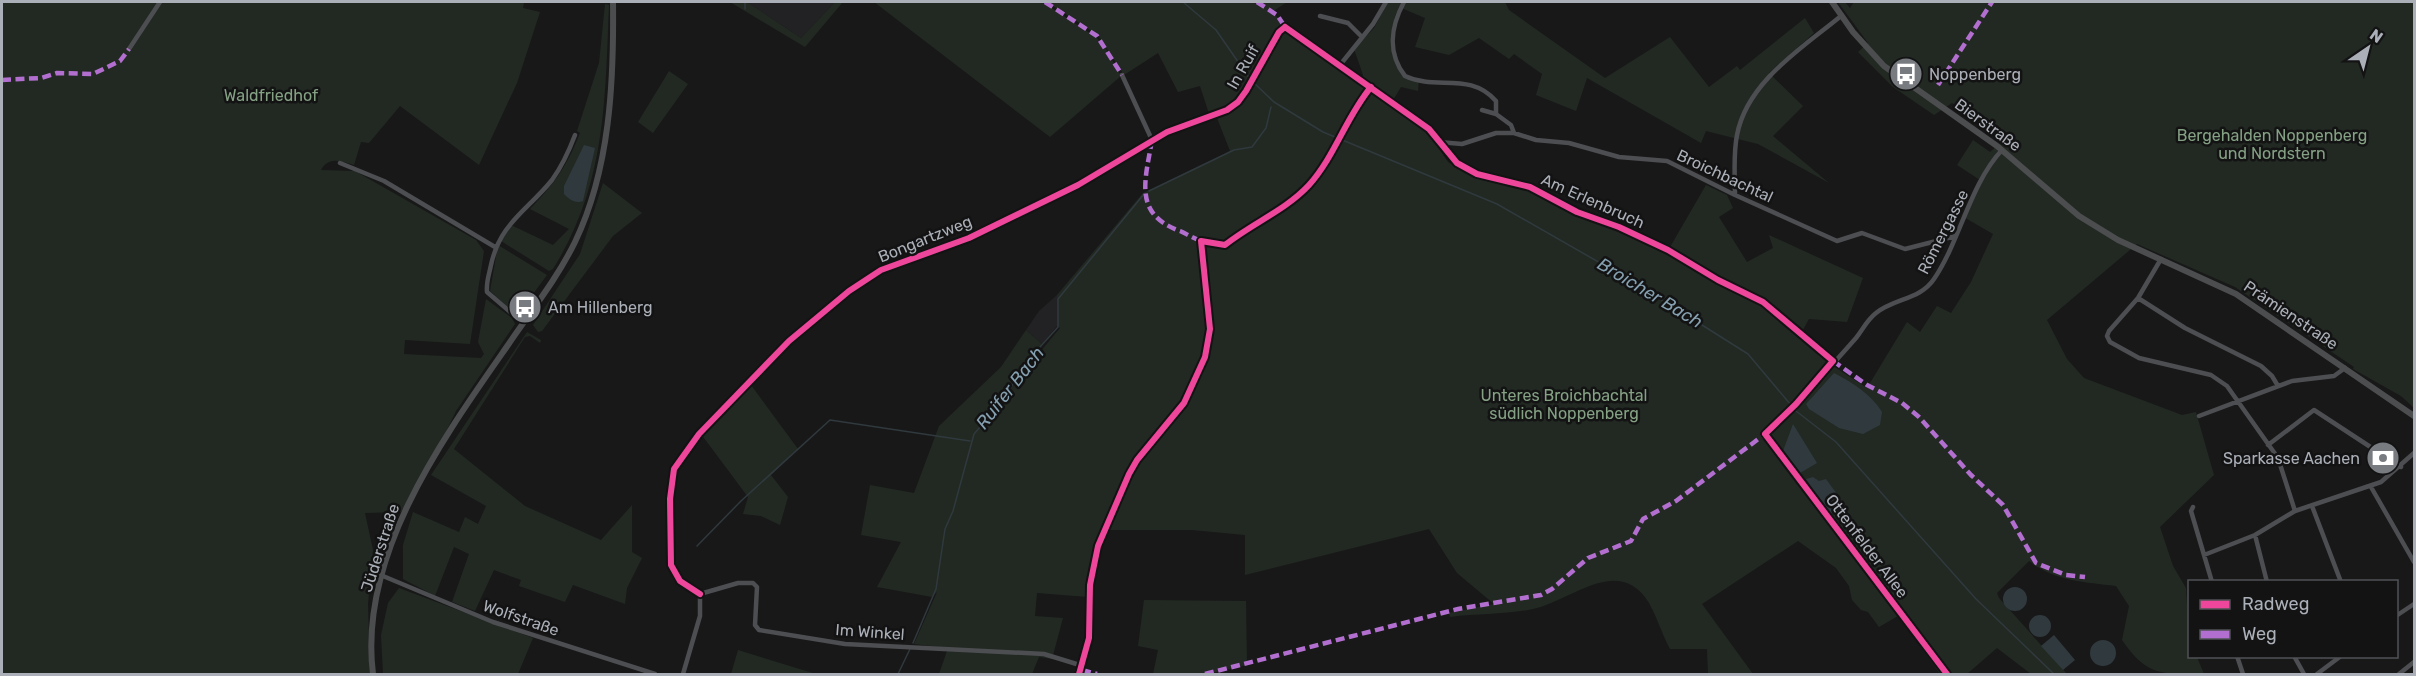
<svg xmlns="http://www.w3.org/2000/svg" width="2416" height="676" viewBox="0 0 2416 676" font-family="Rubik,sans-serif">
<style>
.built{fill:#222224}
.green{fill:#222923}
.water{fill:#30393d}
.lines{fill:none;stroke-linecap:round;stroke-linejoin:round}
.stream{stroke:#30393d;stroke-width:1.5}
.street{stroke:#4d4e51;stroke-width:4.5}
.secondary{stroke:#4c4d4f;stroke-width:6}
.quiet{stroke:#b36fd0;stroke-width:4.5;stroke-dasharray:9 4.5;stroke-linecap:butt}
.cycleway-casing{stroke:#131314;stroke-width:10}
.cycleway{stroke:#ed469a;stroke-width:6}
.labels{text-anchor:middle;dominant-baseline:central;stroke-width:5;stroke-linejoin:round;paint-order:stroke}
.street-label{font-size:16px;fill:#abb0b8;stroke:#131314}
.poi-label{font-size:16px;fill:#abb0b8;stroke:#131314;text-anchor:start}
.park-label{font-size:16px;fill:#85a184;stroke:#131314}
.water-label{font-size:18px;font-style:italic;fill:#85a0b0;stroke:#131314}
</style>
<rect width="100%" height="100%" fill="#181819"/>
<!-- built -->
<path class="built" d="M747,2H835L801,38Z
M1057,295V326L1042,344L1026,330L1039,311Z"/>
<!-- green -->
<path class="green" d="M2,2H524L523,8L540,12L517,83L479,165L400,106L369,143L361,142L354,165C341,161 329,156 321,170L355,171L476,240L484,251L470,344L405,340L404,354L481,358L484,354L478,342L486,299L512,318L515,324L456,411L433,459L401,512L365,513L373,550L368,604L370,674H2Z
M730,2H747L801,38L835,2H843L805,47Z
M874,2H1042L1096,37L1106,49L1121,76L1050,137Z
M1047,2H1287L1272,12L1283,23V28L1360,83L1363,75L1354,49L1374,28L1388,2H1505L1509,10L1605,78L1670,37L1709,87L1737,66L1740,70L1805,18L1814,33L1769,73L1803,106L1773,136L1829,183L1758,144L1706,131L1701,143L1587,78L1576,111L1536,95L1542,74L1514,54L1509,59L1479,38L1449,55L1415,47L1425,18L1399,7C1386,31 1395,54 1406,76L1419,79L1418,91L1401,87L1390,105L1429,134L1448,162L1473,177L1528,190L1666,254L1706,185L1727,195L1733,208L1719,217L1747,262L1773,248L1769,235L1863,278L1847,322L1809,319L1800,335L1827,362L1867,388L1907,322L1920,332L1937,306L1951,313L1971,282L1993,234L1962,216L1980,180L1957,165L1973,140L1990,152L2006,138L1952,103L1934,115L1893,87L1858,52L1868,43L1838,2H1845L1850,8L1854,2H2414V408L2401,396L2353,369L2354,367L2235,287L2137,244L2047,320L2067,359L2084,378L2182,415L2196,412L2214,475L2160,527L2173,566L2186,588L2190,656L2197,657L2204,674C2160,674 2147,676 2122,640L2129,606L2116,586C2084,582 2055,581 2029,561L1997,593L1999,598L2067,674H2031L1997,648L1967,674H1940L1898,616L1879,627L1868,612L1861,610L1852,600L1849,586L1836,568L1798,541L1702,604L1753,674H1708L1707,649H1670C1662,634 1657,617 1649,603C1620,555 1574,598 1537,608C1509,615 1479,613 1450,617L1449,613L1494,604L1457,573L1429,529L1245,575V535L1192,530H1109L1094,564L1088,597L1037,593L1035,616L1063,618L1052,659L1039,657L1032,674H939L948,648L914,644L937,592L932,597L877,587L901,542L861,535L870,485L914,493L939,426L1001,367L1026,330L1042,344L1040,352L1060,328L1057,326V295L1143,193L1230,151L1217,118L1211,120L1200,86L1178,92L1158,53L1124,75L1098,35Z
M605,4L609,5C605,101 606,184 553,269L549,271L501,241L511,225L553,245L569,229L530,209C555,183 567,166 580,133L577,131L599,63Z
M669,71L688,84L653,133L638,122Z
M603,183L642,213L613,236L542,331L538,332L533,325L580,254Z
M498,245L547,275L519,313L513,312L490,291Z
M527,332L541,340L540,343L530,336L525,337L454,449L525,506L601,540L632,505V552L642,558L627,588L625,604L573,585L565,602L519,586L521,580L494,570L475,611L452,602L469,554L454,547L435,596L403,579V545L413,512L459,532L465,517L478,524L486,506L431,475Z
M751,385L798,449L771,475L788,497L780,525L761,516L743,514L748,497L701,434Z
M399,588L533,638L518,674H383L381,635L388,603Z
M1144,600L1246,601L1247,665L1207,674H1153L1158,650L1138,646Z
M738,650L816,674H731Z"/>
<!-- water -->
<path class="water" d="M584,145L595,148L583,201C575,204 569,199 564,194V186Z
M1834,373C1853,383 1871,394 1882,412L1880,425L1863,434L1839,428L1809,409L1806,404Z
M1793,424L1817,463L1800,473L1783,451Z
M1813,477L1819,481L1826,479L1845,505L1830,514L1806,479Z
M2003 599a12 12 0 1 1 24 0a12 12 0 1 1-24 0Z
M2029 626a11 11 0 1 1 22 0a11 11 0 1 1-22 0Z
M2054,635L2075,660L2063,670L2041,646Z
M2090 653a13 13 0 1 1 26 0a13 13 0 1 1-26 0Z"/>
<g class="lines">
<!-- stream -->
<path class="stream" d="M745,2V9
M1183,2L1216,30L1250,79
M1253,82L1274,102L1323,132L1497,204L1637,284L1748,354L1796,411L1836,442L1976,599L2054,674
M1149,191L1234,150L1252,147L1266,128L1271,107
M697,546L741,501L830,420L970,441
M913,643L936,589L945,529L953,511L974,434L999,405L1031,357L1058,327V299L1144,194
M898,674L910,649"/>
<!-- street -->
<path class="street" d="M1404,2C1391,26 1387,53 1405,76C1436,91 1470,71 1496,101V114L1511,125L1514,133
M1320,16L1348,23L1362,37
M129,49L160,2
M1340,65L1373,24L1386,2
M1122,75L1152,140
M1482,110L1496,114
M1439,142L1462,144L1496,133H1514L1536,140L1569,143L1619,157L1667,161L1735,195L1837,241L1862,233L1905,249L1956,236
M340,163L384,181L495,247
M1735,195C1735,176 1733,155 1737,135C1747,82 1802,48 1841,16
M2161,259L2138,298L2109,331L2107,336L2110,342L2139,358L2211,375L2227,386L2278,458L2295,511
M2138,298L2185,328L2261,366L2272,376L2278,386
M523,323L487,292C486,282 489,275 491,265C500,223 527,211 552,180C562,166 569,151 575,135
M2199,416L2292,381L2334,376L2345,368
M2268,445L2314,410L2401,467
M2371,487L2414,562
M2312,506L2341,582
M2193,507L2191,511L2212,582
M2255,535L2267,582
M2204,555L2255,535L2295,511L2381,482L2414,453
M383,576L493,622L655,674
M700,594L680,581L671,565L670,499L674,469L699,434L789,341L849,291L881,270L969,238L1078,185L1167,132L1227,110L1238,102L1246,91L1279,32L1285,27L1429,129L1457,163L1477,174L1530,187L1577,212L1619,227L1668,250L1718,280L1763,302L1833,361
M700,594L738,583H753L757,587L755,625L759,630L845,644L1044,654L1083,666
M2396,616L2414,604
M2237,656L2243,674
M2294,656L2304,674
M683,674L700,616V594
M1079,674L1089,638L1090,597
M1947,674L1765,434C1797,404 1827,371 1856,338C1863,329 1867,320 1876,313C1894,298 1920,300 1934,279C1960,241 1970,184 2002,150
M2317,674L2341,656
M2399,674L2414,662"/>
<!-- secondary -->
<path class="secondary" d="M1832,2L1853,32L1884,66L1997,146L2079,216L2118,240L2236,294L2414,416
M373,674C358,555 443,438 508,345C531,311 557,279 575,242C610,169 614,82 613,2"/>
<!-- quiet -->
<path class="quiet" d="M1045,2L1097,36L1122,75
M1257,2L1277,15L1285,27
M2,80L41,78L57,73L93,74L120,61L129,49
M1938,85L1992,2
M1152,140C1145,181 1133,214 1180,231C1189,235 1197,241 1207,242
M1833,361L1867,385L1902,403L1919,417L1971,475L2003,505L2036,563L2066,575L2085,577
M1082,670L1097,674
M1205,674L1458,609L1541,595L1552,589L1588,558L1631,541L1643,519L1676,501L1765,434"/>
<defs>
<path id="cycleway" d="M1285,27L1429,129L1457,163L1477,174L1530,187L1577,212L1619,227L1668,250L1718,280L1763,302L1833,361L1796,404L1765,434L1947,674
M700,594L680,581L671,565L670,499L674,469L699,434L789,341L849,291L881,270L969,238L1078,185L1167,132L1227,110L1238,102L1246,91L1279,32L1285,27
M1079,674L1089,638L1090,585L1098,546L1129,474L1137,460L1184,403L1205,357L1210,329L1201,241L1225,245C1251,224 1286,210 1309,185C1335,156 1346,117 1371,87"/>
</defs>
<!-- cycleway casing -->
<use href="#cycleway" class="cycleway-casing"/>
<!-- cycleway -->
<use href="#cycleway" class="cycleway"/>
</g>
<!-- icons -->
<defs>
<symbol id="bus-disc" viewBox="-11 -11 22 22"><circle r="9.5" fill="#787b80" stroke="#131314"/><path d="M-5-6H5V4H4V6H2V4H-2V6H-4V4H-5ZM-3.5-4V0h7V-4ZM-3.5 1.2v1.5H-2V1.2ZM2 1.2v1.5H3.5V1.2Z" fill="#fff"/></symbol>
<symbol id="bank-disc" viewBox="-11 -11 22 22"><circle r="9.5" fill="#787b80" stroke="#131314"/><path d="M-6-4H6V4H-6ZM0-2.3a2.3 2.3 0 1 0 0 4.6a2.3 2.3 0 1 0 0-4.6Z" fill="#fff"/></symbol>
</defs>
<g fill-rule="evenodd">
<use href="#bus-disc" x="1887" y="55" width="38" height="38"/>
<use href="#bus-disc" x="506" y="288" width="38" height="38"/>
<use href="#bank-disc" x="2364" y="439" width="38" height="38"/>
</g>
<g class="labels">
<!-- street labels -->
<g class="street-label">
<text transform="translate(1243 67) rotate(-60)">In Ruif</text>
<text transform="translate(1988 125) rotate(36)">Bierstraße</text>
<text transform="translate(1725 176) rotate(25)">Broichbachtal</text>
<text transform="translate(1593 201) rotate(24)">Am Erlenbruch</text>
<text transform="translate(1943 232) rotate(-63)">Römergasse</text>
<text transform="translate(925 239) rotate(-22)">Bongartzweg</text>
<text transform="translate(2291 315) rotate(34)">Prämienstraße</text>
<text transform="translate(1867 546) rotate(53)">Ottenfelder Allee</text>
<text transform="translate(380 548) rotate(-72)">Jüderstraße</text>
<text transform="translate(521 618) rotate(19)">Wolfstraße</text>
<text transform="translate(870 632) rotate(4)">Im Winkel</text>
</g>
<!-- poi labels -->
<g class="poi-label">
<text x="1929" y="74">Noppenberg</text>
<text x="548" y="307">Am Hillenberg</text>
<text x="2360" y="458" text-anchor="end">Sparkasse Aachen</text>
</g>
<!-- park labels -->
<g class="park-label">
<text x="271" y="95">Waldfriedhof</text>
<text x="2272" y="135">Bergehalden Noppenberg<tspan x="2272" dy="18">und Nordstern</tspan></text>
<text x="1564" y="395">Unteres Broichbachtal<tspan x="1564" dy="18">südlich Noppenberg</tspan></text>
</g>
<!-- water labels -->
<g class="water-label">
<text transform="translate(1650 293) rotate(31)">Broicher Bach</text>
<text transform="translate(1010 388) rotate(-52)">Ruifer Bach</text>
</g>
</g>
<!-- border -->
<rect width="2416" height="676" fill="none" stroke="#abb0b8" stroke-width="6"/>
<!-- legend -->
<rect x="2188" y="580" width="210" height="78" fill="#131314" stroke="#505256" stroke-width="1.5"/>
<rect x="2200" y="600" width="30" height="9" fill="#ed469a" stroke="#505256" stroke-width="1.5"/>
<text x="2242" y="610" font-size="18" fill="#abb0b8">Radweg</text>
<rect x="2200" y="630" width="30" height="9" fill="#b36fd0" stroke="#505256" stroke-width="1.5"/>
<text x="2242" y="640" font-size="18" fill="#abb0b8">Weg</text>
<!-- north arrow -->
<g transform="translate(2368 48) rotate(35)" stroke="#131314" stroke-width="4.5" paint-order="stroke">
<path d="M0-4.5L10 22L0 15L-10 22Z" fill="#abb0b8"/>
<text y="-9" font-size="16" font-weight="bold" text-anchor="middle" fill="#abb0b8">N</text>
</g>
</svg>
